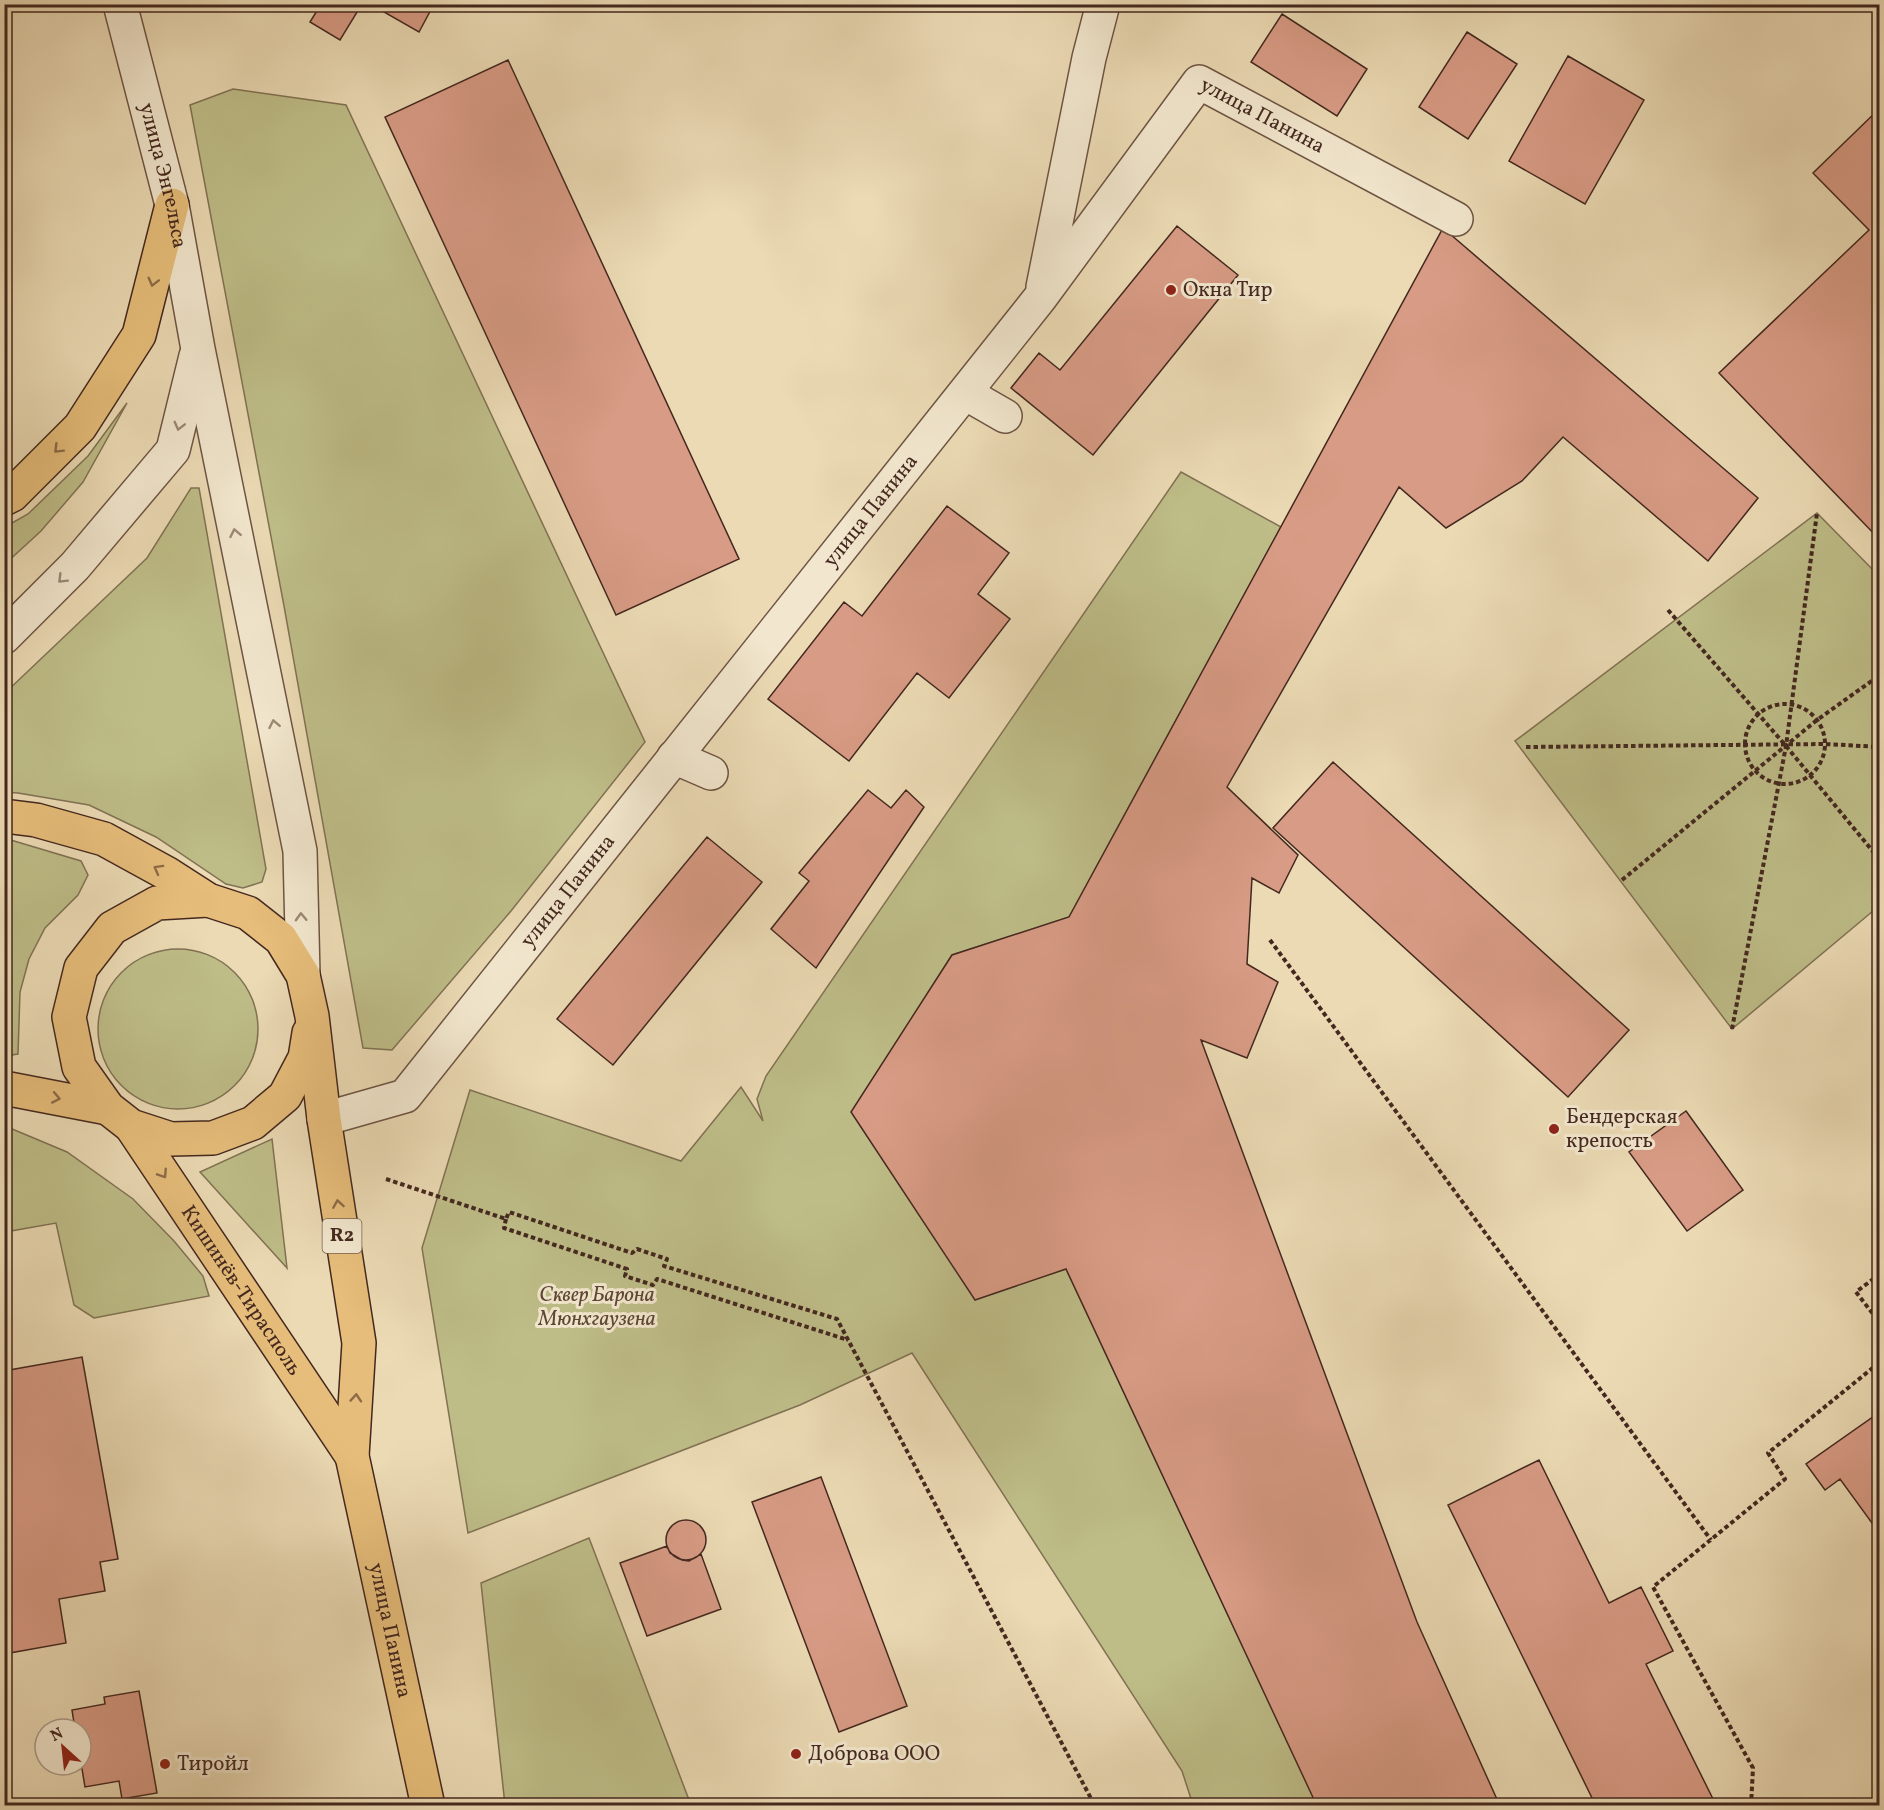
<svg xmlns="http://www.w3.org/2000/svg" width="1884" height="1810" viewBox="0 0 1884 1810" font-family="Vollkorn,serif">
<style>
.green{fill:#bebd88;stroke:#817254;stroke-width:1.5}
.building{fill:#d89b85;stroke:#44281f;stroke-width:1.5}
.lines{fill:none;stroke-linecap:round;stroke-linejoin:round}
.minor-casing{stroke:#6e5444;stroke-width:36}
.major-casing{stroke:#44281f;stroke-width:36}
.path{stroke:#44281f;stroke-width:4;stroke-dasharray:4.5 3;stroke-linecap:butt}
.minor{stroke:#f2e7ce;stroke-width:33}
.major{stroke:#e6bd7a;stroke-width:33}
.oneway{stroke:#8d6b48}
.oneway2{stroke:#9b8876}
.poi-dot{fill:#8f2418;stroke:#f2e7ce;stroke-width:2}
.labels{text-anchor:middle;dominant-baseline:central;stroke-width:6;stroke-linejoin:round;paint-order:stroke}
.shield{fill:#f2e7ce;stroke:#786154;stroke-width:1.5}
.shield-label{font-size:20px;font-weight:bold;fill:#44281f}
.street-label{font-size:21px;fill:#44281f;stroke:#f2e7ce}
.poi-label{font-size:21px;fill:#44281f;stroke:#f2e7ce;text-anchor:start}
.park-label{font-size:21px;font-style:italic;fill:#5c4634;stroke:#f2e7ce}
</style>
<rect width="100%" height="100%" fill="#ebdab4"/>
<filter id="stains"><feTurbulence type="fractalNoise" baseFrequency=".00333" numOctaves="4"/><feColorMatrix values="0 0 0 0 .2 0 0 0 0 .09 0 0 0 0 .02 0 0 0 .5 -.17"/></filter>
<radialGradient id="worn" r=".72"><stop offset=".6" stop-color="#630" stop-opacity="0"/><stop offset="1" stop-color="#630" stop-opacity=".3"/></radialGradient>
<!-- green -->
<path class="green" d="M233,89L346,105L645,742L511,911L392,1050L363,1048L284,606L190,105Z
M127,403L83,482L41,531L5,564V527L28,514L88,456Z
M1181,472L1281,527L1069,917L952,955L852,1112L975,1299L1066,1269L1317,1805H1193L1182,1771L912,1353L800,1405L468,1533L422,1248L470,1090L681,1161L741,1087L763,1121L757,1099L766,1076Z
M191,488H199L266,869L262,882L243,888L226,884L156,837L89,805L18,793L5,792V693L147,558Z
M1817,513L1879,576V906L1732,1029L1515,741Z
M4,838L81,861L88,875L78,895L45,928L29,959L20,992L18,1054L5,1056Z
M98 1029a80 80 0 1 1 160 0a80 80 0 1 1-160 0Z
M5,1126L67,1152L133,1199L174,1241L203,1276L209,1296L94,1318L74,1305L56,1223L5,1232Z
M272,1139L287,1268L200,1172Z
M589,1538L691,1805H505L481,1583Z"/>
<!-- building -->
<path class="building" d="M321,4H362L340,40L310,22Z
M370,4H434L419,32Z
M1282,14L1367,69L1337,116L1251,62Z
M1467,32L1517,64L1468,139L1419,107Z
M1568,56L1644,100L1585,204L1509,161Z
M508,60L739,559L616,615L385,117Z
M1880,108V540L1719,373L1869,230L1813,173Z
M1177,226L1238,275L1093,455L1011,388L1039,353L1060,370Z
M1443,228L1758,498L1708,561L1563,437L1522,481L1446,528L1399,487L1227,787L1298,855L1279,893L1252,878L1247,964L1278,982L1247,1058L1201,1040L1417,1622L1500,1806H1317L1066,1269L975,1300L851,1112L952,955L1069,917Z
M947,506L1009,553L978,594L1010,619L949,698L917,673L849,761L768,699L844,602L862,616Z
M1333,762L1629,1030L1568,1097L1273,828Z
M868,790L891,808L906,790L924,807L816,968L771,929L809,881L799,873Z
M707,837L762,882L613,1065L557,1019Z
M1686,1111L1743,1190L1687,1231L1629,1152Z
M82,1357L118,1559L100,1562L105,1591L59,1599L66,1643L4,1654V1371Z
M1880,1412V1534L1840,1479L1825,1490L1806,1464Z
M1539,1460L1609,1603L1641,1587L1673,1651L1646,1664L1715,1803L1710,1806H1596L1448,1505Z
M821,1477L907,1706L839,1732L752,1502Z
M666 1540a20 20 0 1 1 40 0a20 20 0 1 1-40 0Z
M667,1546L670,1553L682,1560L689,1561L701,1554L721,1609L647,1636L620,1563Z
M139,1691L157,1793L122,1799L119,1781L85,1787L81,1763V1729H75L72,1710L105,1704L104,1697Z"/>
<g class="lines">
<defs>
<g id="minor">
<path id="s1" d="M120,4L172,205L198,349L300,851L303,975"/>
<path d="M1043,287L1089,58L1103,4"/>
<path d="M965,393L1005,416"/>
<path d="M4,637L75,566L173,450L196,356"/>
<path d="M674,757L711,773"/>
<path id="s2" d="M324,1119L405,1096L1040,298L1199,82L1456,219"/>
</g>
<g id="major">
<path d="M4,499L12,495L80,427L139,335L172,205"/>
<path id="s3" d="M4,816L36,820L104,839L166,873L208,900L248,913L281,939L303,975L312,1016L324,1119L359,1343L352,1456L428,1806"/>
<path d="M208,900L157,903L112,928L81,968L69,1017L79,1067L108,1108L131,1126L171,1139L213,1138L253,1123L285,1096L305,1058L309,1033"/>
<path d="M4,1088L108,1108"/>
<path id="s4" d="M131,1126L352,1456"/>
</g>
</defs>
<!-- minor casing -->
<use href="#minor" class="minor-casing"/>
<!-- major casing -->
<use href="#major" class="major-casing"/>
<!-- path -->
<path class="path" d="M1668,610L1786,746L1880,860
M1745 744a40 40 0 1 1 80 0a40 40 0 1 1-80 0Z
M1526,747L1825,744L1880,747
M1622,880L1817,720L1880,675
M1270,940L1711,1540
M1732,1029L1786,746L1817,513
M386,1179L506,1219L509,1212L632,1253L637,1249L667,1259L664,1266L837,1319L1095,1806
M506,1219L504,1228L627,1269L625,1276L653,1285L657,1279L848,1340
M1880,1274L1856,1292L1880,1323
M1751,1806L1753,1768L1653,1587L1785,1479L1768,1453L1880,1362"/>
<!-- minor -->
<use href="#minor" class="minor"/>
<!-- major -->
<use href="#major" class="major"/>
</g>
<!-- one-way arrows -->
<defs><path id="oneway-chevron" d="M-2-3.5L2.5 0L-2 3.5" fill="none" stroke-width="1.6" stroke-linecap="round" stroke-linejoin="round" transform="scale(1.5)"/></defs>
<g class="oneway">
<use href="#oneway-chevron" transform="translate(153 282) rotate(104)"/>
<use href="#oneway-chevron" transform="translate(58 449) rotate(135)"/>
<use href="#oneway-chevron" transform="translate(158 869) rotate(-151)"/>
<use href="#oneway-chevron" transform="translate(56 1098) rotate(11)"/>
<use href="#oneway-chevron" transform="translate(163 1174) rotate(57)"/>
<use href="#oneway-chevron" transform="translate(338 1204) rotate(-99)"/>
<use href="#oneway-chevron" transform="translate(356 1398) rotate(-86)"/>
</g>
<g class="oneway2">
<use href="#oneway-chevron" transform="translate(179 426) rotate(104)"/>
<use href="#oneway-chevron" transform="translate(235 533) rotate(-101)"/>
<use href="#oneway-chevron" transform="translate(62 579) rotate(135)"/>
<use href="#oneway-chevron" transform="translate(274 724) rotate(-101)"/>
<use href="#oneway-chevron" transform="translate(301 917) rotate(-92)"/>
</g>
<!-- markers -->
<g class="poi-dot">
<circle cx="1171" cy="290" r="6"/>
<circle cx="1554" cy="1129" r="6"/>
<circle cx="796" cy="1754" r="6"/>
<circle cx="165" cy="1764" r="6"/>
</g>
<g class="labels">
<!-- shield labels -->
<rect class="shield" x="322.5" y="1219" width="39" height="34" rx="4.5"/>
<g class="shield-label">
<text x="342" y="1236">R2</text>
</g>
<!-- street labels -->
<g class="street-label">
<text stroke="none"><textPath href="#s2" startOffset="1444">улица Панина</textPath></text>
<text stroke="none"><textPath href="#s1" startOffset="177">улица Энгельса</textPath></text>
<text stroke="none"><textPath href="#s2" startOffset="832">улица Панина</textPath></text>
<text stroke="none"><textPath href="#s2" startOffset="346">улица Панина</textPath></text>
<text stroke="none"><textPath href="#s4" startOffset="198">Кишинёв-Тирасполь</textPath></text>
<text stroke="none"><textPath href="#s3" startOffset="1014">улица Панина</textPath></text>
</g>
<!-- poi labels -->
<g class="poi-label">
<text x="1183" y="290">Окна Тир</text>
<text x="1566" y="1117">Бендерская<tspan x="1566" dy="24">крепость</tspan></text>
<text x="808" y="1754">Доброва ООО</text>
<text x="177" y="1764">Тиройл</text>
</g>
<!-- park labels -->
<g class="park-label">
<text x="597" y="1295">Сквер Барона<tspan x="597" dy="24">Мюнхгаузена</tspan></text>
</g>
</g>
<!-- margin -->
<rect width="1884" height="1810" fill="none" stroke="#ebdab4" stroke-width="24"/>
<rect x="6" y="6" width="1872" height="1798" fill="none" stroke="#44281f" stroke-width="3"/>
<rect x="12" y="12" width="1860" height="1786" fill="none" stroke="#44281f" stroke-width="1.5"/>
<!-- north arrow -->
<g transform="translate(63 1747) rotate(333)"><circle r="28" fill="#f2e7ce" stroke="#ac9b88" stroke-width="1.5"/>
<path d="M0-4.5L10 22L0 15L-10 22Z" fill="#8f2418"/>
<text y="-9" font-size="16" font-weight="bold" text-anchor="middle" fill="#44281f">N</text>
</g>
<rect width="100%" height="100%" filter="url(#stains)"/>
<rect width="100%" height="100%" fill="url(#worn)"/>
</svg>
